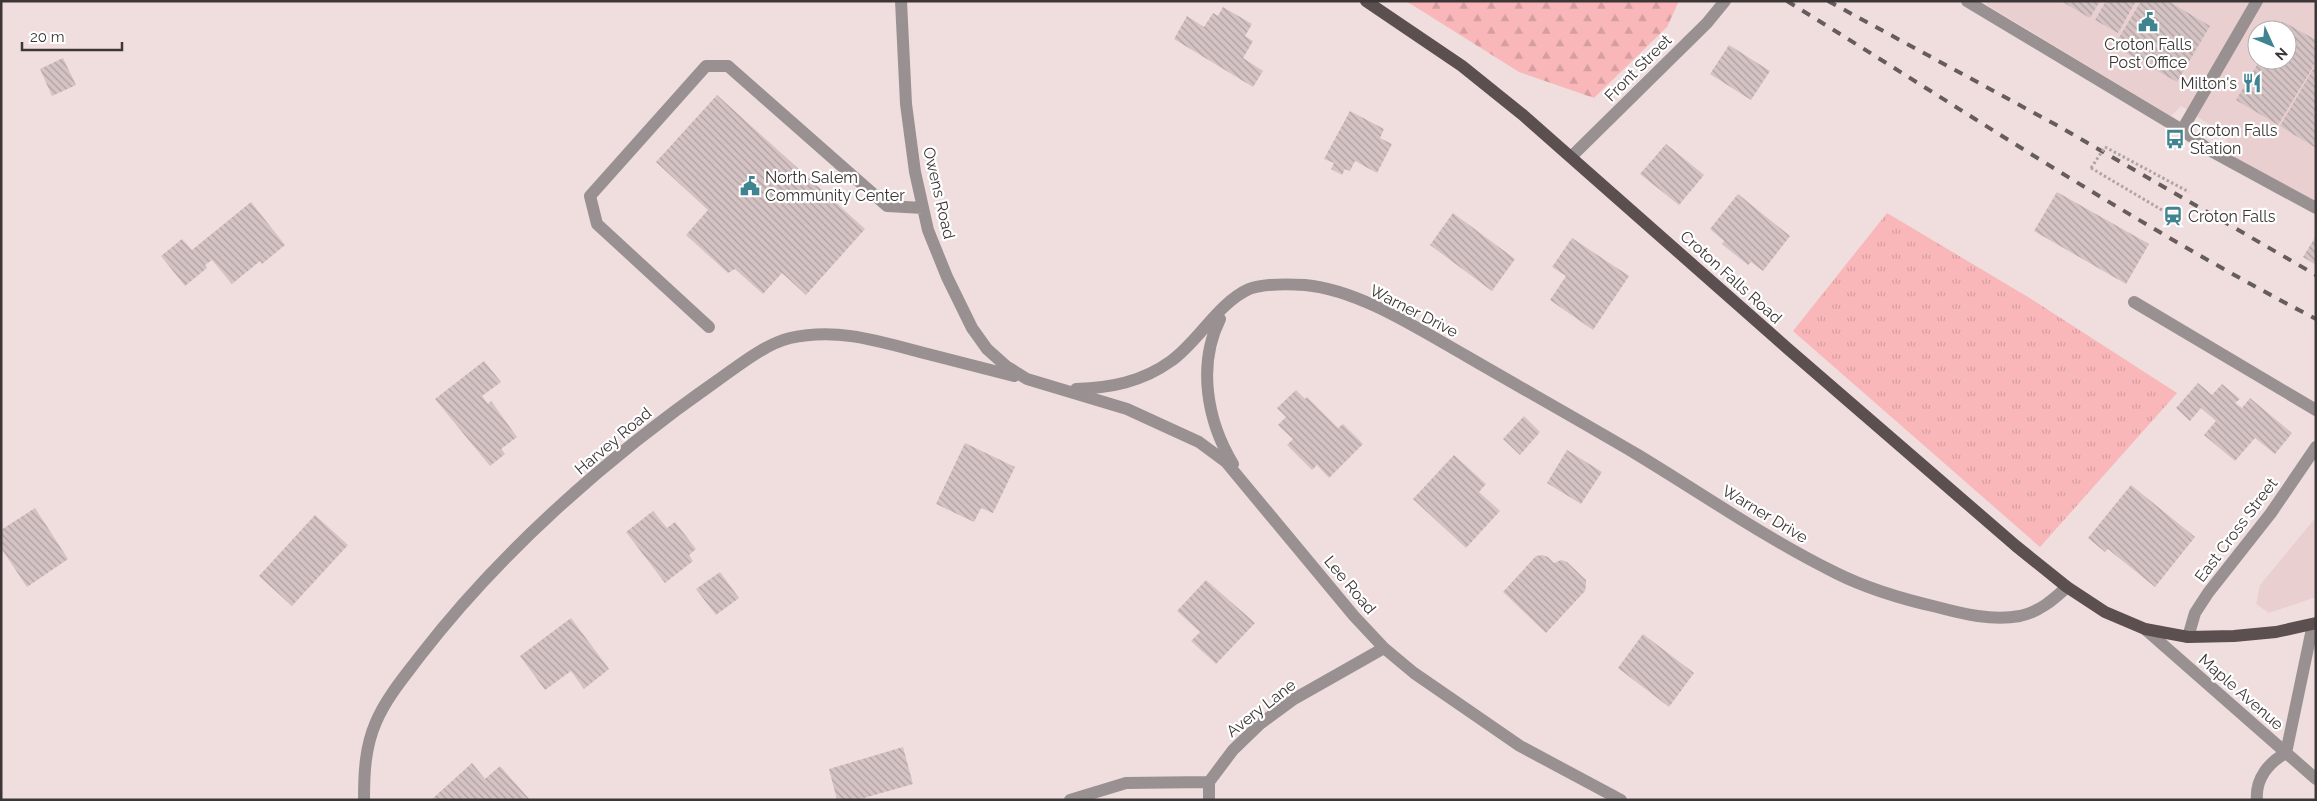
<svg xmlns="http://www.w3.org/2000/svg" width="2317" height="801" viewBox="0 0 2317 801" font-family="Raleway,sans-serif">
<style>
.built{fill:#eacfd0;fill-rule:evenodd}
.forest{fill:url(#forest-firs)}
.park{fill:url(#park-tufts)}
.building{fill:url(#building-back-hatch)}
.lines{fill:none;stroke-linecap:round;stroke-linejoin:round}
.path{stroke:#b1a3a3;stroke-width:3;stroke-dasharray:2.5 2.5;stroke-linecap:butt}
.minor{stroke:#999191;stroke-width:12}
.major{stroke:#5c4f4f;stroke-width:12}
.rail{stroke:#665c5c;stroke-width:4;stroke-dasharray:9 9;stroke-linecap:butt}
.path-bridge{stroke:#b1a3a3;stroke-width:3;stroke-dasharray:2.5 2.5;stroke-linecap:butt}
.labels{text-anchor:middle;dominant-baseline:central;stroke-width:4.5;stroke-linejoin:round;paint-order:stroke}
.poi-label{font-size:16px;fill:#3d3636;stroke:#fff;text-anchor:start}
.street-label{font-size:16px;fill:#3d3636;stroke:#fff}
</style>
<defs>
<pattern id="forest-firs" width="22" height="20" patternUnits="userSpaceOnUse" patternTransform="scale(1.25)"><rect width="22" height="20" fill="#f9b7ba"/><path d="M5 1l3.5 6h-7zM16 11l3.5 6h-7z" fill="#d69ea0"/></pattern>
<pattern id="park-tufts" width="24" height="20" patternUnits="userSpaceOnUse" patternTransform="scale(1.25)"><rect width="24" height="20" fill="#f9b7ba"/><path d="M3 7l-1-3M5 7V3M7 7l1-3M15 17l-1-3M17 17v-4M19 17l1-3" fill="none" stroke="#d69ea0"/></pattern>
<pattern id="building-back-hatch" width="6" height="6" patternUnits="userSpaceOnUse" patternTransform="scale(1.25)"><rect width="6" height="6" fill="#d5c3c4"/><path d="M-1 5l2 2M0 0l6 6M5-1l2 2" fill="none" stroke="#ae9fa0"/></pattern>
</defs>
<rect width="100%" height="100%" fill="#f0dede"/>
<!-- built -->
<path class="built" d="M1986,1H2316V202L2231,155L2225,135L2181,106L2171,116L1987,5ZM2257,30H2287V60H2257Z
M2316,517V597L2269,613L2256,604L2260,585Z"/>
<!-- forest -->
<path class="forest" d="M1406,1H1679L1667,27L1594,98L1519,72Z"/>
<!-- park -->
<path class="park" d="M1887,213L2028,297L2177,393L2040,547L1793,331Z"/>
<!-- building -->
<path class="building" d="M2061,1H2100L2090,18Z
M2106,1H2136L2118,33L2095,20Z
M2141,1H2168L2210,26L2177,82L2114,46Z
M1223,7L1252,24L1245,36L1253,41L1243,58L1263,71L1253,87L1174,39L1187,16L1204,27L1213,13L1218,16Z
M2282,21L2316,40V62L2278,125L2236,100L2260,60H2287V30H2277Z
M1729,45L1770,71L1751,100L1710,74Z
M63,58L76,85L52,96L40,69Z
M2316,64V112L2310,121L2316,113V148L2280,126Z
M717,95L865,229L806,295L782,273L763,294L735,269L728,273L686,235L708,210L656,162Z
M1350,111L1384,129L1380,138L1392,144L1377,173L1355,161L1350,171L1345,169L1342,175L1331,169L1334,163L1324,159Z
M1666,144L1704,175L1679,205L1640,174Z
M2057,192L2149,244L2126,284L2034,231Z
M1738,194L1790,236L1763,271L1751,262L1748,265L1722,244L1724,241L1710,229Z
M251,202L285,245L262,264L260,261L232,284L212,260L205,265L207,268L185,286L161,256L182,239L192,250Z
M1453,213L1515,259L1492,291L1430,245Z
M2316,236V265L2303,257Z
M1572,238L1629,276L1593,330L1550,300L1566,276L1552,267Z
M484,361L501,382L482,396L488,404L491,401L517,437L501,449L505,454L490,466L435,399Z
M2198,383L2212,395L2222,384L2240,399L2235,403L2242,408L2250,398L2292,433L2275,454L2255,438L2235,461L2204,435L2216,421L2201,408L2190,421L2176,408Z
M1296,390L1305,399L1307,397L1338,428L1343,424L1363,444L1329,478L1317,465L1312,470L1287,445L1293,439L1278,425L1286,417L1277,408Z
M1524,416L1540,432L1520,455L1503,439Z
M965,443L1015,467L993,513L981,508L974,522L936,504Z
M1567,450L1602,472L1581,504L1547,483Z
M1454,455L1486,484L1479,492L1500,511L1466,548L1413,499Z
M2131,485L2195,537L2155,587L2108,549L2105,552L2088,538Z
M35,508L68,559L27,587L1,548V530Z
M653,511L667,528L675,522L696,549L689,555L693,561L665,583L626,532Z
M315,515L348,545L292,606L259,576Z
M1542,555L1548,557L1554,563L1561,560L1567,562L1586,580V585L1585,591L1546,633L1503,592L1536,556Z
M720,572L739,598L716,615L696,589Z
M1206,580L1255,623L1216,664L1191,641L1200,632L1177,611Z
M571,618L609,669L584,689L571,671L545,690L520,656Z
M1643,634L1694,673L1669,707L1618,668Z
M903,747L913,784L857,800H837L829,769Z
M472,763L485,779L500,766L530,800H431Z"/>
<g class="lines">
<!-- path -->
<path class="path" d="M2105,147L2189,192
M2091,168L2167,213"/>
<!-- minor -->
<path class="minor" d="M901,1L906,104L915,172L928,230L947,277L972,328L987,349L1006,366L1027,379L1127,409L1199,442L1226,462L1354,616L1384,648L1414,673L1520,746L1621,800
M1967,1L2182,130L2211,151L2316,208
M2182,130L2257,1
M1572,156L1707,23L1725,1
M2134,302L2316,410
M1220,319C1197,365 1207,421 1233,464
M709,327L597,224L590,196L706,66H728L887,206L923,208
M1076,389C1110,388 1142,382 1171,361C1198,342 1218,303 1249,289C1265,283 1288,284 1305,285C1360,290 1420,330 1468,357C1525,390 1582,422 1638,455C1704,495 1767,539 1836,573C1868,589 1902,599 1937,607C1963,614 1992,621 2020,616C2039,612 2053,600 2067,587
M2145,629L2316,779
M2188,637L2195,613L2208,593L2271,513L2316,447
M364,800C364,773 365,747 376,722C386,698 405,676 420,656C501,551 609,456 718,380C738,366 765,344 790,338C836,328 875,340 920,352C951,360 983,368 1014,376
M1070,800L1126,783L1209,782
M1209,800V782L1233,750L1260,724L1294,699L1384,648
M2257,800C2255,779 2269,762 2286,753L2313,624"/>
<!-- major -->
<path class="major" d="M1366,1L1462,66L1523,115L1787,348L2016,546L2067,587L2105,612L2145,629L2188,637L2234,636L2276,632L2316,623"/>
<!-- rail -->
<path class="rail" d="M1787,1C1962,109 2133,224 2316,319
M1828,1L2060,127L2316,275"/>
<!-- path-bridge -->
<path class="path-bridge" d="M2091,168L2105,147"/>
</g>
<!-- icons -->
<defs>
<symbol id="civic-bare" viewBox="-9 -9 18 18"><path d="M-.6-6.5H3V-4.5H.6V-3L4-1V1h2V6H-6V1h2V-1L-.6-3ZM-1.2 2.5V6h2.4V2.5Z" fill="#3f8490" stroke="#fff" stroke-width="2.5" paint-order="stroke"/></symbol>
<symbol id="restaurant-bare" viewBox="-9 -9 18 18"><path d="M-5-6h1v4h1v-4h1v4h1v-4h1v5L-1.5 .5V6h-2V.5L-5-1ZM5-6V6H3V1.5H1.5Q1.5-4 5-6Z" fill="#3f8490" stroke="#fff" stroke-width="2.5" paint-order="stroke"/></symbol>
<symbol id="bus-bare" viewBox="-9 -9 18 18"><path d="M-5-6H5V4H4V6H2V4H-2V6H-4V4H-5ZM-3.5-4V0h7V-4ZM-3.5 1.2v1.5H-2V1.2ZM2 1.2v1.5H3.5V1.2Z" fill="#3f8490" stroke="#fff" stroke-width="2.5" paint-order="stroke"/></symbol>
<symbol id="station-bare" viewBox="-9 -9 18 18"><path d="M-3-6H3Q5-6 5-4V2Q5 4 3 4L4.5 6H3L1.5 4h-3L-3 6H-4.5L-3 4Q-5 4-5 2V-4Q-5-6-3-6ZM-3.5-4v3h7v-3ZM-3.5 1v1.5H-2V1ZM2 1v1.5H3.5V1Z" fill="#3f8490" stroke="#fff" stroke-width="2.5" paint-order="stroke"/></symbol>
</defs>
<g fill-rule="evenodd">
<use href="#civic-bare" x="2134" y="8" width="28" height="28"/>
<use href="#restaurant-bare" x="2238" y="69" width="28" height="28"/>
<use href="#bus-bare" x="2161" y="125" width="28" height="28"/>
<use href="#civic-bare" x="736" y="172" width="28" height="28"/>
<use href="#station-bare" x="2159" y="202" width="28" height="28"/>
</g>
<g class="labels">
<!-- poi labels -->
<g class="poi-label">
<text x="2148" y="44" text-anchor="middle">Croton Falls<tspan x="2148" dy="18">Post Office</tspan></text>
<text x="2237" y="83" text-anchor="end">Milton's</text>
<text x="2190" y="130">Croton Falls<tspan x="2190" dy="18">Station</tspan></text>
<text x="765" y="177">North Salem<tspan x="765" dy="18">Community Center</tspan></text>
<text x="2188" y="216">Croton Falls</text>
</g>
<!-- street labels -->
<g class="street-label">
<text transform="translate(1638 68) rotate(-45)">Front Street</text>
<text transform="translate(939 193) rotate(77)">Owens Road</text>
<text transform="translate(1731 277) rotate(42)">Croton Falls Road</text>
<text transform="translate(1414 311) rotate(27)">Warner Drive</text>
<text transform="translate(613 441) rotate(-40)">Harvey Road</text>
<text transform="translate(1765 514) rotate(31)">Warner Drive</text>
<text transform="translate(2236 530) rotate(-53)">East Cross Street</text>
<text transform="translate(1350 585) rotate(50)">Lee Road</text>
<text transform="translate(2241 692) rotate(41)">Maple Avenue</text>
<text transform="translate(1261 708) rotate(-38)">Avery Lane</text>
</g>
</g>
<!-- border -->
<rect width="2317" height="801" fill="none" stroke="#3d3636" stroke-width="5"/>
<!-- north arrow -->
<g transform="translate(2272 45) rotate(134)"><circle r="24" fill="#ffffff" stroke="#b1afaf"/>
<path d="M0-4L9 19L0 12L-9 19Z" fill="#3f8490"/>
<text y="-8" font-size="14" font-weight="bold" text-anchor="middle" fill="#3d3636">N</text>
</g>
<!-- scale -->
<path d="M22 42v8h100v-8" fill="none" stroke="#3d3636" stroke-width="2.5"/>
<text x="30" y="42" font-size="15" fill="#3d3636" stroke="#ffffff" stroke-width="4" paint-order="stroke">20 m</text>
</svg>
